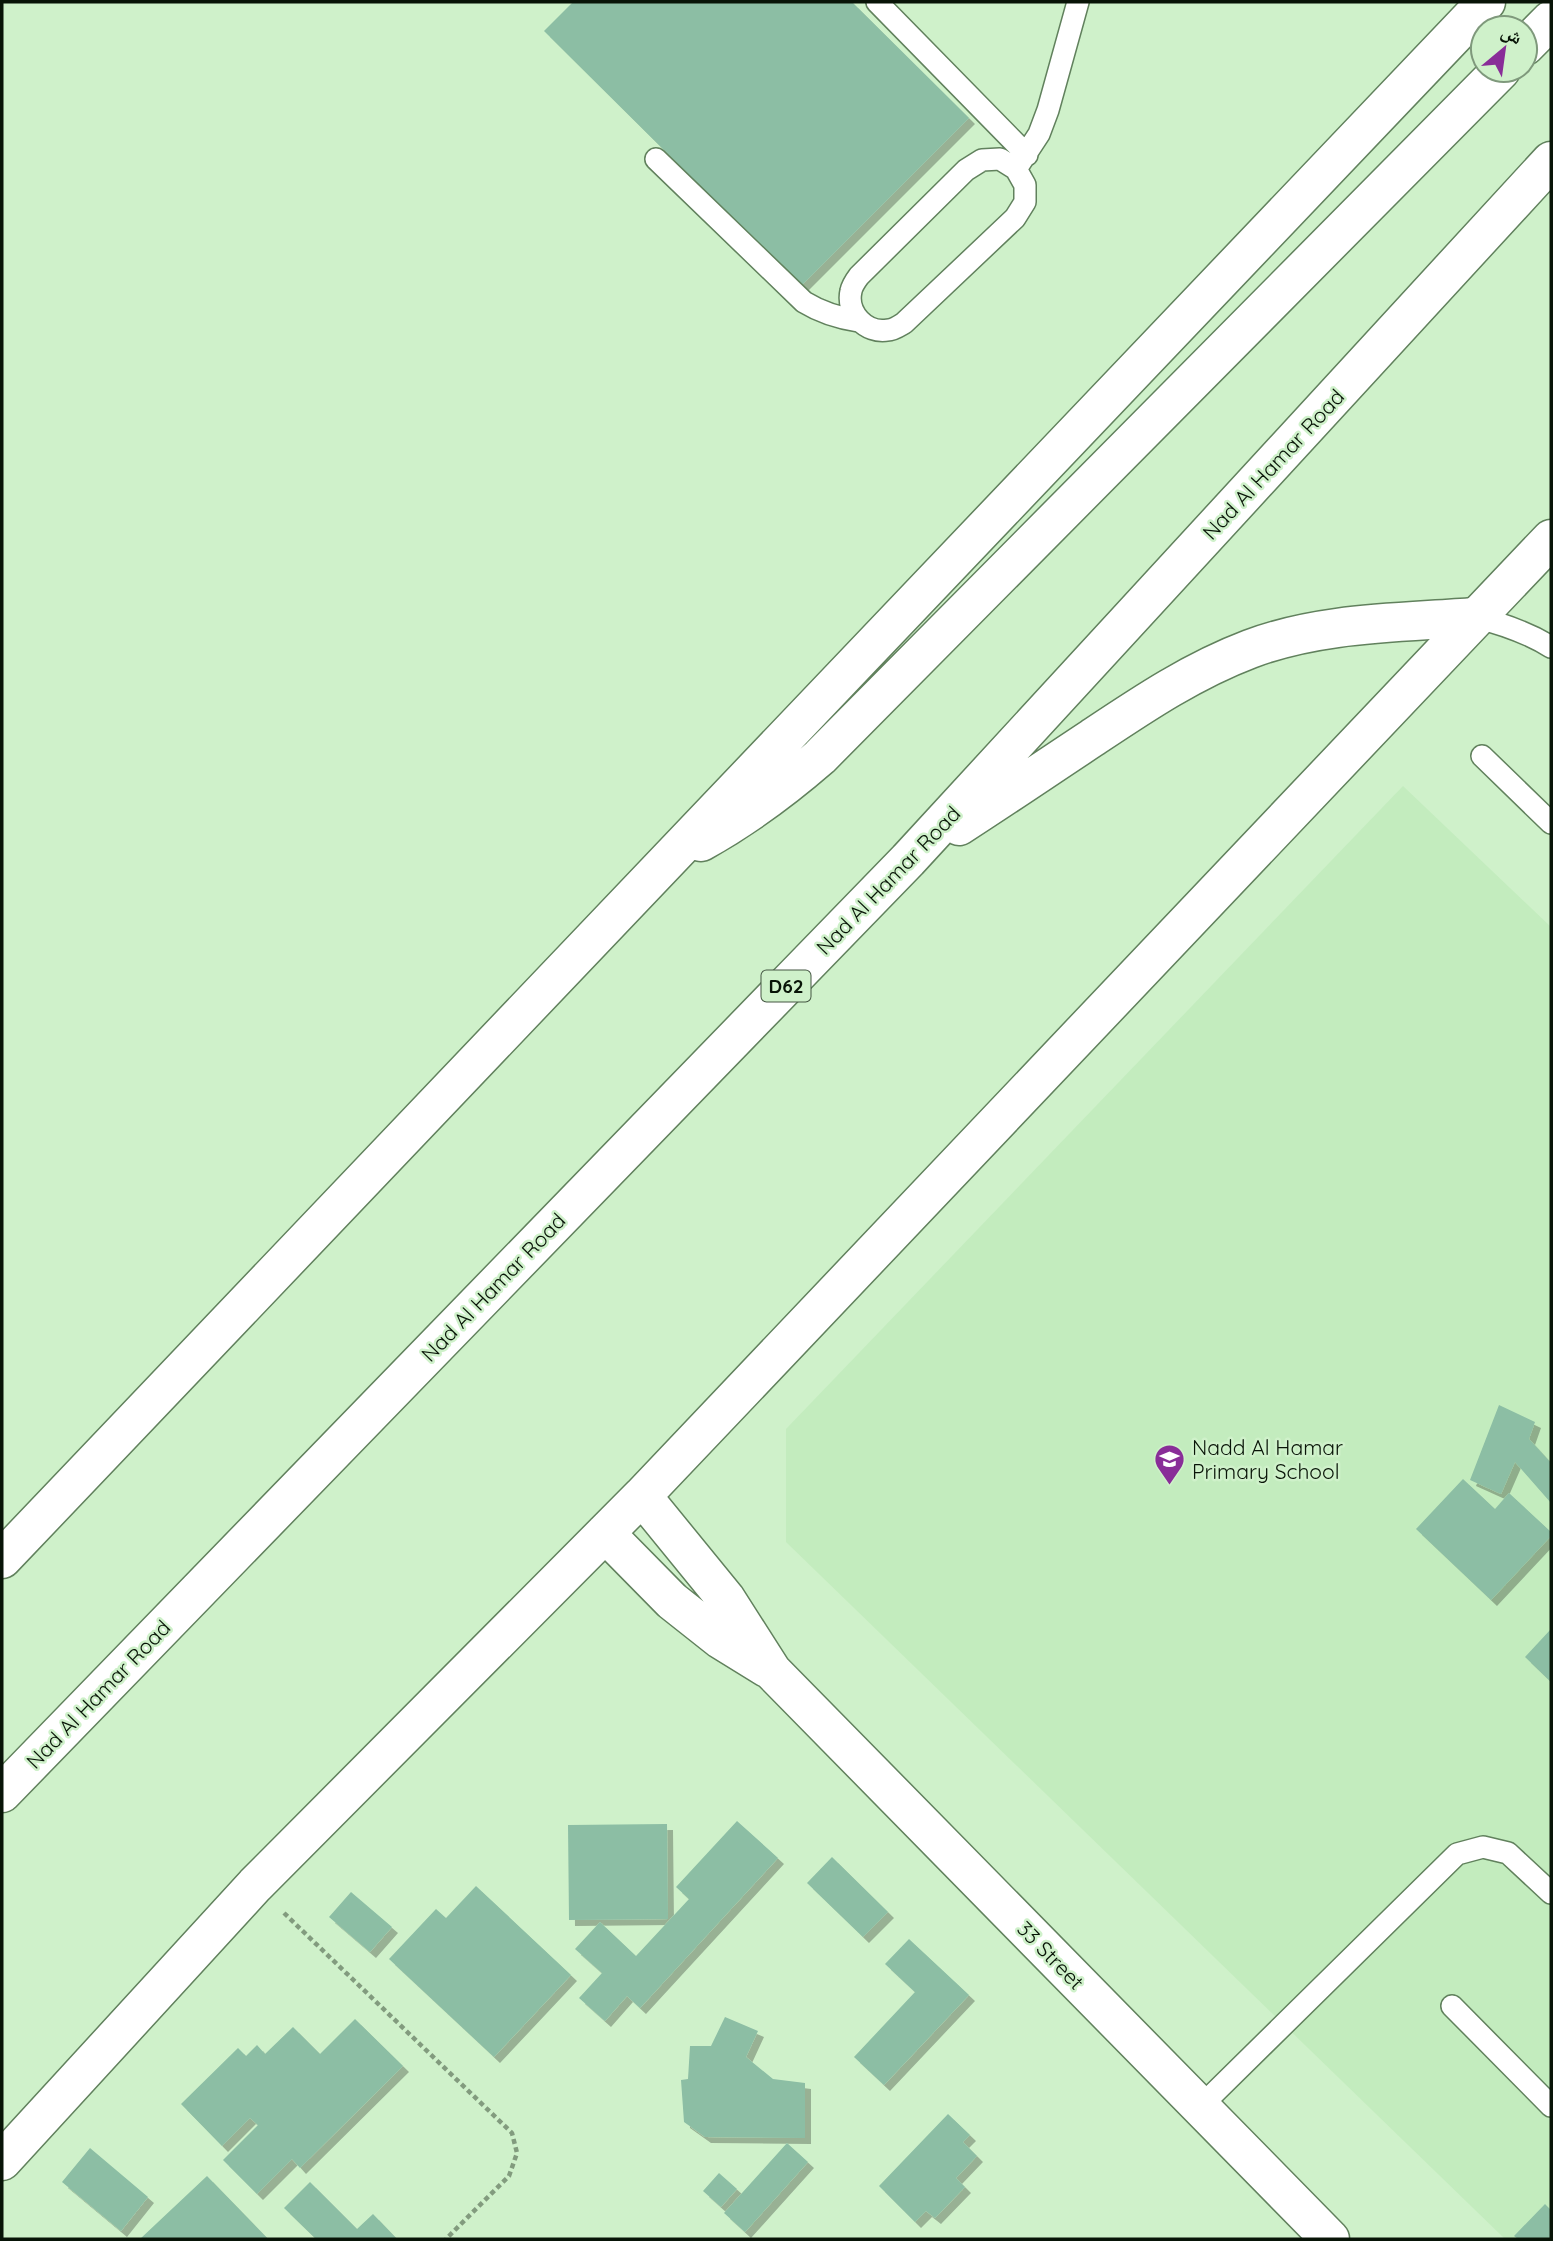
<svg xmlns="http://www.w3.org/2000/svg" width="1553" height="2241" viewBox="0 0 1553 2241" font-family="Quicksand,'Noto Naskh Arabic',sans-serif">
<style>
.built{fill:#c3ecbe}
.building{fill:#8cbea4;filter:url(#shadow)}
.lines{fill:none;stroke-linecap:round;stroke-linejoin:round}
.lane-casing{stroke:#61815d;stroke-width:24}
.street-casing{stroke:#61815d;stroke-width:41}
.primary-casing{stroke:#61815d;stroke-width:41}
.path{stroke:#829b7e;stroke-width:4.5;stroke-dasharray:5 3.5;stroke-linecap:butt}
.lane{stroke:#fff;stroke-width:21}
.street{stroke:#fff;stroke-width:38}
.primary{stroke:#fff;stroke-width:38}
.labels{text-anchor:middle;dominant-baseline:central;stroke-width:5;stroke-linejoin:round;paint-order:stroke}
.shield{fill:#cff1ca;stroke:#445642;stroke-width:2}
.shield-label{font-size:19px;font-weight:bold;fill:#081407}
.street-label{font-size:21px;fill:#081407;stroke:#cff1ca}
.poi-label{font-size:21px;fill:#081407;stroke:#cff1ca;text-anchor:start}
</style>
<defs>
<filter id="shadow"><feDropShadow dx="6" dy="6" stdDeviation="0" flood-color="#0004"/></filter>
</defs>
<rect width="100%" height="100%" fill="#cff1ca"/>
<!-- built -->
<path class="built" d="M1403,786L1551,927V2239H1505L786,1542V1429Z"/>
<!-- building -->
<path class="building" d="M573,2H852L969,118L801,286L544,31Z
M1499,1405L1535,1422L1529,1439L1551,1463V1503L1515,1462L1501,1494L1470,1480Z
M1463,1479L1495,1509L1509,1493L1551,1532V1536L1491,1600L1416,1529Z
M1551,1629V1682L1525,1657Z
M737,1821L778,1858L640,2008L627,1996L605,2021L579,1998L602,1973L575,1949L600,1922L636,1956L689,1899L676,1887Z
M667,1824L668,1919L569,1920L568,1825Z
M832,1857L888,1912L863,1937L807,1883Z
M476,1886L571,1975L494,2057L389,1959L436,1909L446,1918Z
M351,1892L392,1927L370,1952L329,1917Z
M909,1939L969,1995L884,2085L854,2057L915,1992L885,1964Z
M725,2017L758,2031L746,2057L773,2079L805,2083V2138L705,2137L684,2122L681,2080L688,2079L690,2046H711Z
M355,2019L403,2066L300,2168L292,2159L257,2194L223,2160L258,2125L250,2118L222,2146L181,2104L238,2048L246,2056L257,2045L265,2054L293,2027L320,2054Z
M948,2114L970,2135L963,2142L977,2156L956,2178L965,2187L935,2218L926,2211L915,2222L879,2186Z
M787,2143L808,2162L745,2232L724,2213Z
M90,2148L148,2197L121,2231L62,2182Z
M719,2173L737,2189L721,2207L703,2191Z
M207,2176L268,2239H140Z
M310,2182L357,2229L373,2214L397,2239H316L284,2208Z
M1545,2204L1551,2210V2239H1518L1514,2236Z"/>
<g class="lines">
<defs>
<path id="lane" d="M877,2L1027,155
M656,159L804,302C822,313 838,318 859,321
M1000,159L1016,169L1025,185V202L1015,218L904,323C899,326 893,330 888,330C866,334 846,313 851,291C852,286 856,280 859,276L966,170L982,160Z
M1018,166L1039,134L1048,110L1078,2
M1475,617C1503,624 1527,632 1551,647
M1482,756L1551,823
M1452,2006L1551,2106
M1200,2107L1457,1854L1483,1847L1508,1853L1551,1893"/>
<path id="street" d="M642,1496L726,1599L772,1671L1330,2239
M605,1533L672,1601L720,1639L767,1668
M2,2161L255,1885L642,1496L1551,539"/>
<path id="primary" d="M1525,46L1551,20
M959,826C1004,797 1048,767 1092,738C1143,704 1192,671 1250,649C1321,622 1400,623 1475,617
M701,842C744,818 782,790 820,757L1501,70
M2,1559L1486,2
M2,1793L908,860L1551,161"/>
</defs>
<!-- lane casing -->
<use href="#lane" class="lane-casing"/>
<!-- street casing -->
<use href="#street" class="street-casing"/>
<!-- primary casing -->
<use href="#primary" class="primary-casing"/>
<!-- path -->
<path class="path" d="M284,1913L512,2133L517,2153L509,2176L446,2239"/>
<!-- lane -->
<use href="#lane" class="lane"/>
<!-- street -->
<use href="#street" class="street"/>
<!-- primary -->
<use href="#primary" class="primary"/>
</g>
<!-- icons -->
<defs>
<symbol id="school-pin" viewBox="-11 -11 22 30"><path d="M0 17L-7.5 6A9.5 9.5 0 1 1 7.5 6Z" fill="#892d98" stroke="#cff1ca"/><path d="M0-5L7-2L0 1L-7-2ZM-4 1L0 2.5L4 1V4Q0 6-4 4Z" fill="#fff"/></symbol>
</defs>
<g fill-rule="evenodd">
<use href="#school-pin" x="1152" y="1442" width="35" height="47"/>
</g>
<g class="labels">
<!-- shield labels -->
<rect class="shield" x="761.5" y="970.5" width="49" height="31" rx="5"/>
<g class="shield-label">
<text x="786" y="986">D62</text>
</g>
<!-- street labels -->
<g class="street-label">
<text transform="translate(1273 464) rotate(-47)">Nad Al Hamar Road</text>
<text transform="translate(888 880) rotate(-46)">Nad Al Hamar Road</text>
<text transform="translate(493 1287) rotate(-46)">Nad Al Hamar Road</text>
<text transform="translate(98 1694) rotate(-46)">Nad Al Hamar Road</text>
<text transform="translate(1051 1955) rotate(46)">33 Street</text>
</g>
<!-- poi labels -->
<g class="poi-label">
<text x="1192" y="1447">Nadd Al Hamar<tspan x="1192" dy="24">Primary School</tspan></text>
</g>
</g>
<!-- border -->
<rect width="1553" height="2241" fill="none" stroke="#081407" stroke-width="7"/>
<!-- north arrow -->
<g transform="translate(1504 49) rotate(29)"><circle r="33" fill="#cff1ca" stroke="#7f997c" stroke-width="2"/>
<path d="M0-5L12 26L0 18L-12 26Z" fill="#892d98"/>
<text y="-10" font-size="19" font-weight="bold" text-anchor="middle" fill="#081407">ش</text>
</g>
</svg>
